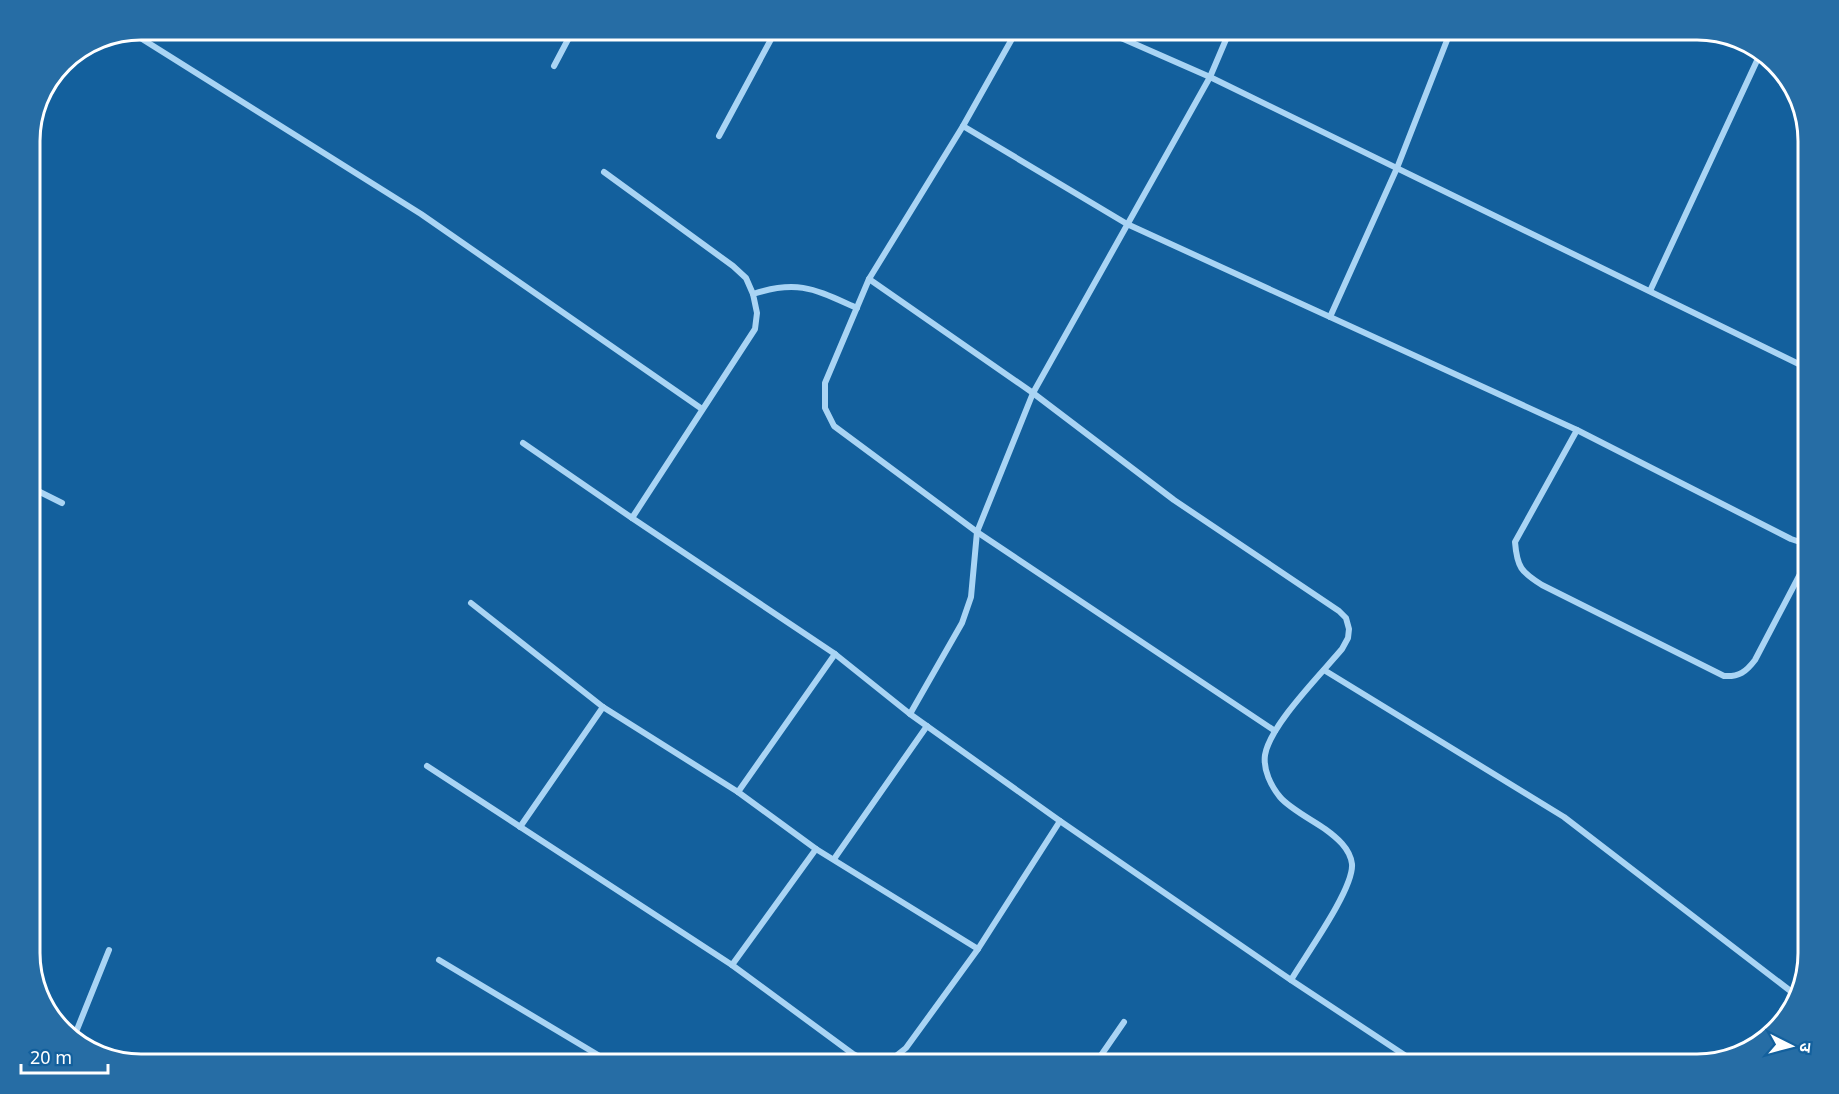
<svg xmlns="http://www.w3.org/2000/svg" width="1839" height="1094" viewBox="0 0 1839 1094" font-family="'Noto Sans','Noto Sans Devanagari',sans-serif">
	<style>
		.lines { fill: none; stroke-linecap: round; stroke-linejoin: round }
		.minor { stroke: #a9d4f4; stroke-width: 6 }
		.rim { fill: none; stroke: #fff; stroke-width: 3 }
	</style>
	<rect width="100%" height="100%" fill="#13609d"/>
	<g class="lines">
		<g class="minor">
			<path d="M1017 30 963 126 869 279 825 383V408L834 426 977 532 1275 731"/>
			<path d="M1103 30 1210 77 1809 369"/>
			<path d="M131 32 421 214 702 409"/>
			<path d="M1750 44 1755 47"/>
			<path d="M554 66 573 30"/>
			<path d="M963 126 1127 224 1577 430 1791 539 1809 545"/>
			<path d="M719 136 776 30"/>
			<path d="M604 172 733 266 746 278 753 294"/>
			<path d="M869 279 1033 393 1174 500 1339 611 1346 618 1349 629 1348 638 1342 649C1321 674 1270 725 1265 755 1263 770 1271 786 1280 797 1289 808 1312 820 1325 829 1336 837 1350 848 1352 864 1354 889 1305 956 1291 980"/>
			<path d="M1650 291 1761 52"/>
			<path d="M1330 317 1397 168 1451 30"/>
			<path d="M1577 430 1515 542C1517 567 1521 572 1542 585L1724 676C1739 677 1746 672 1755 660L1809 557"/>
			<path d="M523 443 632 518 835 654 910 714 1060 821 1291 980 1418 1064"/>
			<path d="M30 487 62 503"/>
			<path d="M632 518 755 329 757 313 753 294C799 279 816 290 857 308"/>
			<path d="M471 603 603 707 738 792 816 849 978 949"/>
			<path d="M1324 670 1564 817 1797 996"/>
			<path d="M910 714 962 623 971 597 977 532 1033 393 1210 77 1230 30"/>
			<path d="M427 766 732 965 853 1054 868 1062 887 1063 906 1048 978 949 1060 821"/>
			<path d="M738 792 835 654"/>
			<path d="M520 827 603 707"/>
			<path d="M834 859 927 726"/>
			<path d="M439 960 613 1064"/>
			<path d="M732 965 816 849"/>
			<path d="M74 1037 109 950"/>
			<path d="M84 1047 87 1049"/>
			<path d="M1095 1064 1124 1022"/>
		</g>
	</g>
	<path d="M0 0H1839V1094H0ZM141 40H1697A101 101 0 0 1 1798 141V953A101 101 0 0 1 1697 1054H141A101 101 0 0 1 40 953V141A101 101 0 0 1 141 40Z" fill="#266da5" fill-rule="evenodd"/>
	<path class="rim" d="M141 40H1697A101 101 0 0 1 1798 141V953A101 101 0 0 1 1697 1054H141A101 101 0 0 1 40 953V141A101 101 0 0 1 141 40Z"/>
	<g transform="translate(1791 1046) rotate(96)" stroke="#13609d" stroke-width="4.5" paint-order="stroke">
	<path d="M0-4.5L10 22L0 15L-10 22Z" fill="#ffffff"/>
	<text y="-9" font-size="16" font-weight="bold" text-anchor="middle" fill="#ffffff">उ</text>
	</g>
	<path d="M21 1064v9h87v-9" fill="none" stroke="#ffffff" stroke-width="3"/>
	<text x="30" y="1064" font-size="18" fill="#ffffff" stroke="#13609d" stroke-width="4.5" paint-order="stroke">20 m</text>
</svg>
